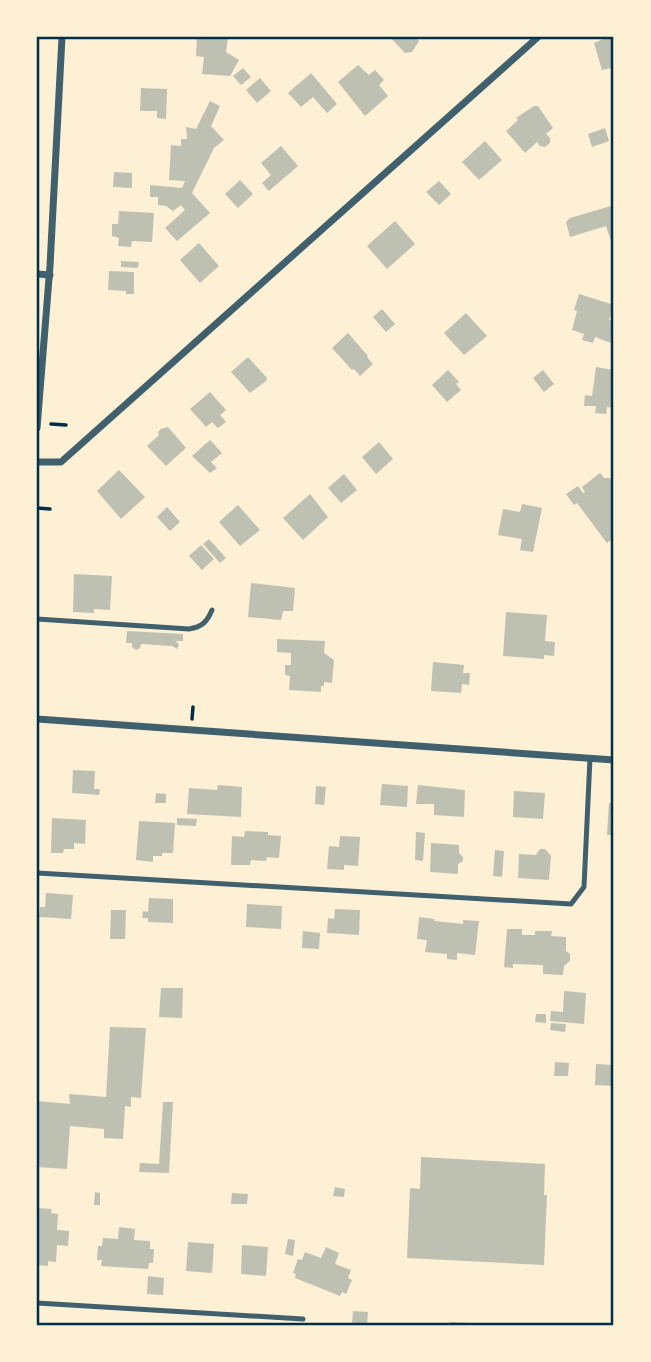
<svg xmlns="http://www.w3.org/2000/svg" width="651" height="1362" viewBox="0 0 651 1362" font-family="'PT Sans',sans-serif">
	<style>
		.building { fill: #bec0b2 }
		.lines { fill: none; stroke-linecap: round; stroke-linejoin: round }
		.path { stroke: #003049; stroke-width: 3.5 }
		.service { stroke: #3f606c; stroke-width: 5 }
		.minor { stroke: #3f606c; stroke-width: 7 }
		.neatline { fill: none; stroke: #003049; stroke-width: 2.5 }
	</style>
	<rect width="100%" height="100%" fill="#fdf0d5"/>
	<g class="building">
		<path d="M197 37H228L226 52 239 60 230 76 202 74 204 57 196 56Z"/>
		<path d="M390 37H415L419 41 412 52 405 53Z"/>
		<path d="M608 37H614V74L612 68 602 70 594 43Z"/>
		<path d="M358 65 369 75 375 70 384 80 379 85 388 96 365 116 338 82Z"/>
		<path d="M243 68 251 77 241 85 233 76Z"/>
		<path d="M311 73 337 104 327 113 313 97 301 107 288 93Z"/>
		<path d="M260 78 271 91 257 103 246 90Z"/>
		<path d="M141 88 167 89 166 119 157 118V111H140Z"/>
		<path d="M210 101 220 106 211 126 224 140 214 148 192 193 210 213 177 241 165 228 185 210 181 205 173 211 166 206 158 205V197H150V185L182 188 185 181 169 180 171 145 181 146V139H187L186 127 196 129Z"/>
		<path d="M534 106H538L553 128 546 134 550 138V143L545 147 540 146 537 142 525 153 506 131 518 120 516 118Z"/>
		<path d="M605 128 609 141 592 147 588 134Z"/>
		<path d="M485 141 502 160 479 180 462 162Z"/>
		<path d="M281 146 298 166 269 191 262 183 271 175 261 163Z"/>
		<path d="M114 172 132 173V188L113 187Z"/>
		<path d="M240 180 253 194 238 208 225 194Z"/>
		<path d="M439 181 451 194 439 205 426 192Z"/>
		<path d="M611 206 614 215V250L606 226 570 237 566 222 570 218Z"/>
		<path d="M119 211 154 213 152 242 132 241 131 247 118 246 119 238 112 236V224H118Z"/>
		<path d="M395 221 415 244 387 269 367 246Z"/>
		<path d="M199 243 219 266 200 283 180 260Z"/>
		<path d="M121 261 139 262 138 268 121 267Z"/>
		<path d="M109 271 134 272V294H126V291L108 290Z"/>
		<path d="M579 294 614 305 609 320 614 321 611 343 595 337 593 343 582 340 584 334 572 330 577 311 574 310Z"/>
		<path d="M382 309 395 324 386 332 373 317Z"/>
		<path d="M466 313 487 336 464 355 444 333Z"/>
		<path d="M348 333 368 356 367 357 373 364 360 376 354 369 352 370 332 348Z"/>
		<path d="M248 357 267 378 266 381 250 393 231 372Z"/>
		<path d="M596 367 614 370V408L607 407 606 414 595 413 596 406H584L585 395 592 396Z"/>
		<path d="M448 370 459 382 456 384 461 390 447 402 432 385Z"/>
		<path d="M543 370 554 384 544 392 533 378Z"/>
		<path d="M210 392 226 410 220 415 226 422 218 428 212 422 206 427 190 409Z"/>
		<path d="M168 427 186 448 166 466 147 446 159 435 158 432 161 429Z"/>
		<path d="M210 440 222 453 211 462 217 468 210 473 192 456Z"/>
		<path d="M379 442 393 459 376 474 362 457Z"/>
		<path d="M119 470 145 497 121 519 97 491Z"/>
		<path d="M600 473 604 478H610L614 484V538L607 543 577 503 574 505 566 494 578 486 583 493 585 492 582 487Z"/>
		<path d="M344 474 357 490 341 503 328 488Z"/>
		<path d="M310 494 328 517 303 540 283 518Z"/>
		<path d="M522 504 542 508 533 552 520 550 522 539 498 535 503 509 520 512Z"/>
		<path d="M238 505 260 530 240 546 219 522Z"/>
		<path d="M167 507 180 522 170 531 157 517Z"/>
		<path d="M209 539 226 558 220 563 203 544Z"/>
		<path d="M201 545 214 559 202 570 189 556Z"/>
		<path d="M74 574 112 576 110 610 94 609V613L73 612Z"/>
		<path d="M251 583 295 588 293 611H283L281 620 248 617Z"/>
		<path d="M506 612 547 615 545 641 555 642 554 656 544 655V659L503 656Z"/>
		<path d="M127 631 183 634V641H176L179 645 177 649 172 646 141 644 140 648 136 650 132 647V643H126Z"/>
		<path d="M277 639 325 641 324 653 334 660 332 683 324 682V686H321V692L289 690 290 676 285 675V665H291V653L277 652Z"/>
		<path d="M433 662 464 665 463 673H470L469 685 462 684 461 693 431 691Z"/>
		<path d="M73 770 95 771 94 789H100L99 795 72 793Z"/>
		<path d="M382 784 408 786 407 807 380 805Z"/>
		<path d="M218 785 242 787 241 817 187 814 189 788 217 790Z"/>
		<path d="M418 785 465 790 464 817 434 815V804H416Z"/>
		<path d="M316 786 326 787 324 805 315 804Z"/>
		<path d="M514 791 545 793 543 819 513 817Z"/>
		<path d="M156 793 166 794V803H155Z"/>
		<path d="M609 803H614V835H607Z"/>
		<path d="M52 818 86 820 85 844 74 843V849H64L63 853H51Z"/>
		<path d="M177 818 197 819 196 826 177 825Z"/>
		<path d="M139 821 175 823 173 853H162V856H153V862L136 860Z"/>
		<path d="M245 831 268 832V835L281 836 279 858 267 857 266 861 251 860 250 865H231L232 836 244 837Z"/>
		<path d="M416 832 425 833 423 861 415 860Z"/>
		<path d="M340 836 360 837 358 866 344 865V870L327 869 329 846 339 847Z"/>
		<path d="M431 843 459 845V853L463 857V861L458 864V874L430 872Z"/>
		<path d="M540 849H545L551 856 549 880 518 878 519 854 536 855Z"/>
		<path d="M495 850 504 851 502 877 493 876Z"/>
		<path d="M46 893 73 895 71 919 39 917 40 907H45Z"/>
		<path d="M149 898 173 899V923L148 922V918H142L143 911 148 912Z"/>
		<path d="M247 904 282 906 281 929 246 927Z"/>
		<path d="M335 909 360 910 359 935 327 933 328 918 334 919Z"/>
		<path d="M111 910H126L125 939H110Z"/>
		<path d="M419 917 434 919V921L463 924V920L479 921 475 955 457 953V960L447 959V954L425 952 427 940 417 939Z"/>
		<path d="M507 929H522V935H535V931H552L551 936 566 937V951L570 954V961L564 966 563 975 543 974V965L513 964V968L504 967Z"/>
		<path d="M303 931 320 933 319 949 302 948Z"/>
		<path d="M161 988H183L182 1018 159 1017Z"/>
		<path d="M564 991 586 993 584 1024 550 1021 551 1011 563 1012Z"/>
		<path d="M536 1014H546V1023L535 1022Z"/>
		<path d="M551 1023 566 1024 565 1032 550 1030Z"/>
		<path d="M110 1027 146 1028 141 1098 131 1097V1107L125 1106 123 1139 104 1138V1129L70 1126 67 1169 37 1167V1101L70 1104 69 1094 106 1097Z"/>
		<path d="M555 1062 569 1063 568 1076H554Z"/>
		<path d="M596 1064 614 1065V1086L595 1085Z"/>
		<path d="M163 1102H173L169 1173 139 1172 140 1163 159 1164Z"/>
		<path d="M421 1157 545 1164 544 1195H547L544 1265 407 1258 410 1188 420 1189Z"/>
		<path d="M335 1187 345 1189 344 1197 333 1196Z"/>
		<path d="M95 1192 100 1193V1205H94Z"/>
		<path d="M232 1193 248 1194 247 1204H231Z"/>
		<path d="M38 1208 52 1209 51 1213 58 1214 57 1230 69 1231 68 1246 57 1245 56 1262 48 1261V1266L37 1265Z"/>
		<path d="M119 1227 135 1229 134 1240 150 1241V1249H154L153 1263H149L148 1269 101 1266 102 1260H97L98 1246H102L103 1238 118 1239Z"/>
		<path d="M288 1239 295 1240 293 1256 285 1254Z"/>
		<path d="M188 1242 214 1244 212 1273 186 1271Z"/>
		<path d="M242 1245 268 1247 266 1276 241 1274Z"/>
		<path d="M326 1247 339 1253 335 1264 351 1270 348 1278 352 1280 346 1294 342 1292 340 1296 295 1278 296 1274 293 1273 298 1259 302 1260 305 1252 321 1258Z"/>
		<path d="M148 1276 164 1278 163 1295 147 1294Z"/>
		<path d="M353 1311 368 1312 367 1325H352Z"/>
		<path d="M450 1322 472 1323 471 1325H450Z"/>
	</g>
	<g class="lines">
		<g class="path">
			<path d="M51 424 66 425"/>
			<path d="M37 508 50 509"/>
			<path d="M192 719 193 707"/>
		</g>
		<g class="service">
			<path d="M37 619 189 629C202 627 207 622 212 610"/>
			<path d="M37 873 571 904 584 887 590 758"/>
			<path d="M37 1303 303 1319"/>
		</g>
		<g class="minor">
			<path d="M37 274 50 275"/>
			<path d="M37 428 50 266 62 37"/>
			<path d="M37 462H61L538 37"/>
			<path d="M37 719 614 760"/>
		</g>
	</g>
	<rect width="651" height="1362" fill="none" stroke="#fdf0d5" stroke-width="77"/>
	<rect x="38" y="38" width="574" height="1286" class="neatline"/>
</svg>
